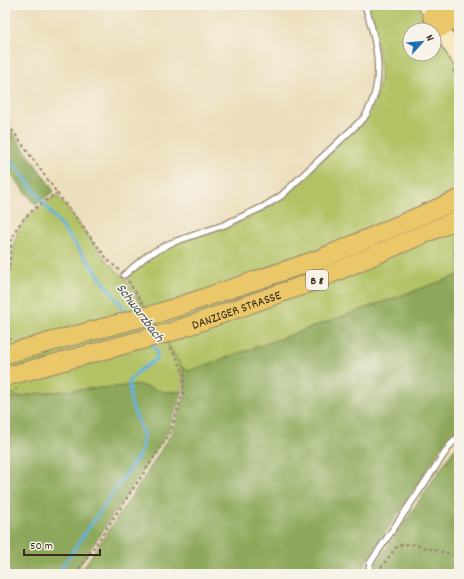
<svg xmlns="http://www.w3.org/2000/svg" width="464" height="579" viewBox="0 0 464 579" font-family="Dekko,sans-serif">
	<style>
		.green { fill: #b2c265; stroke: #767642; fill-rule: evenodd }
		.forest { fill: #8da85a; stroke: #64693c }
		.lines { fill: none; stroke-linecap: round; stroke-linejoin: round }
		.stream { stroke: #62b2dc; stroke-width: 3 }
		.service-casing { stroke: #94846e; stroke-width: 8 }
		.secondary-casing { stroke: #94846e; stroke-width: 17 }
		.trunk-casing { stroke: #94846e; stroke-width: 20 }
		.path { stroke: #94846e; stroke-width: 2; stroke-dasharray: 3 3; stroke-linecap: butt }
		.service { stroke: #fff; stroke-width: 5.5 }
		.secondary { stroke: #f7e9c3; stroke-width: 15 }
		.trunk { stroke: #eac769; stroke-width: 18 }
		.trunk-bridge-casing { stroke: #94846e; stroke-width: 20; stroke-linecap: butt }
		.trunk-bridge { stroke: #eac769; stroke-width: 18 }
		.labels { text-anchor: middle; stroke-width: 3; stroke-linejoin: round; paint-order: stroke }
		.shield { fill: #f7f3e8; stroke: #73665b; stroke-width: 1 }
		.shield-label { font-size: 12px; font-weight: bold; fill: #3b2a1e }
		.street-label { font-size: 13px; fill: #3b2a1e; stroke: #f7f3e8 }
		.water-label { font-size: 14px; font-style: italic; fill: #475357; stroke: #f7f3e8 }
	</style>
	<rect width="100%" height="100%" fill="#f7f3e8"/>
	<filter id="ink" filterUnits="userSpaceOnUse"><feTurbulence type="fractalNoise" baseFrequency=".025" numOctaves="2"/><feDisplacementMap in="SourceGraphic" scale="8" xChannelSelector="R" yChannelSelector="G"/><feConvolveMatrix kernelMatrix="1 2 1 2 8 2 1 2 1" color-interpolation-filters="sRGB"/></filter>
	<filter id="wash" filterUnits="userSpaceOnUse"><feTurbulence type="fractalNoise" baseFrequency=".012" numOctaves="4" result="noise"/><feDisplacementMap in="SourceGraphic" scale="16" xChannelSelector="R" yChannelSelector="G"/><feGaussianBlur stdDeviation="0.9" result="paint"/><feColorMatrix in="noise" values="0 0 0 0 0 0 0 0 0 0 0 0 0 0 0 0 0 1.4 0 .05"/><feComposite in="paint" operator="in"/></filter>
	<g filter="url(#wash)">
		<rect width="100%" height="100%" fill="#eddfbd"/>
		<g class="green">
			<path d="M368 5H457L459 9V275L189 371 182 367 126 276C140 264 154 252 171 244 182 239 195 236 207 233 233 224 260 214 282 198L365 120C391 83 378 45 368 5ZM410 30H434V54H410Z"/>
			<path d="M57 195 107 261 123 276 143 306 180 365 183 391 164 392 139 385 39 393 5 399V282C15 267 11 256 15 240 20 219 41 206 57 195Z"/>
		</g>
		<g class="forest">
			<path d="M5 122 54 191 36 205 5 167Z"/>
			<path d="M459 275V430L447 439 366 562 362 574H79L145 476 170 435 186 394 182 367 189 371Z"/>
			<path d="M139 385 164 392H183L167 434 74 574H5V399L39 393Z"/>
			<path d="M459 444V574H373L376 564 454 449Z"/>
		</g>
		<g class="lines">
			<g class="stream">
				<path d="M5 152 128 314"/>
				<path d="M57 574 141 452 144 437 131 403 129 381 140 370 157 359V351L151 344"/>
			</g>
		</g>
	</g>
	<g filter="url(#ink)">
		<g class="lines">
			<g class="service-casing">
				<g id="service">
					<path d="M124 275 148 255 171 243 224 225 263 207 281 196 364 118C387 83 377 42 365 5"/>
					<path d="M368 574 370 563 451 444 459 437"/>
				</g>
			</g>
			<g class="secondary-casing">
				<path id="secondary" d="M426 5 459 59"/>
			</g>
			<g class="trunk-casing">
				<g id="trunk">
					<path d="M432 16 449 5"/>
					<path d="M440 28 459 16"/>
					<path d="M159 313 322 258 459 199"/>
					<path id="s1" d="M171 332 312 282 459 219"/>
				</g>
			</g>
			<g class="path">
				<path d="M453 70 459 80"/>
				<path d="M5 120 57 193 108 260 119 270"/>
				<path d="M5 277C12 266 9 253 12 240 17 219 40 204 57 193"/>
				<path d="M128 281 143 304"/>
				<path d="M5 321 10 339"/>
				<path d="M5 396 17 389"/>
				<path d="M76 574 169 435 183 393 184 375 178 360 170 347"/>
				<path d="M380 574 382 566 398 545 411 544 459 556"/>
			</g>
			<use href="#service" class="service"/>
			<use href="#secondary" class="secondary"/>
			<use href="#trunk" class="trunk"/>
			<g class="trunk-bridge-casing">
				<g id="trunk-bridge">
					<path d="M5 354 159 313"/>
					<path d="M8 376 171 332"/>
				</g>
			</g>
			<use href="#trunk-bridge" class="trunk-bridge"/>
		</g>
	</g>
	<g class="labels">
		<rect class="shield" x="306" y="270" width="22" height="20" rx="3"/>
		<g class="shield-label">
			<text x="317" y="284">B 8</text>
		</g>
		<g class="street-label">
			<text dy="5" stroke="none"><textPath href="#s1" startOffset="69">DANZIGER STRASSE</textPath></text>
		</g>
		<g class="water-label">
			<text transform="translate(141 312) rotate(53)" y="5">Schwarzbach</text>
		</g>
	</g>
	<rect width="464" height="579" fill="none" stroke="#f7f3e8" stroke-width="20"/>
	<g transform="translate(422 42) rotate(63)"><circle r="19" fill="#f7f3e8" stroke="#aca397"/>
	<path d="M0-3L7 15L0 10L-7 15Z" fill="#1f6fb2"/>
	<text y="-6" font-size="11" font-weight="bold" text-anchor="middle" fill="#3b2a1e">N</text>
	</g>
	<path d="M24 549v6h76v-6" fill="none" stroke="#3b2a1e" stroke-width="2"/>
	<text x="30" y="549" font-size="12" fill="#3b2a1e" stroke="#f7f3e8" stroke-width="3" paint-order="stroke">50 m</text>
</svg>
